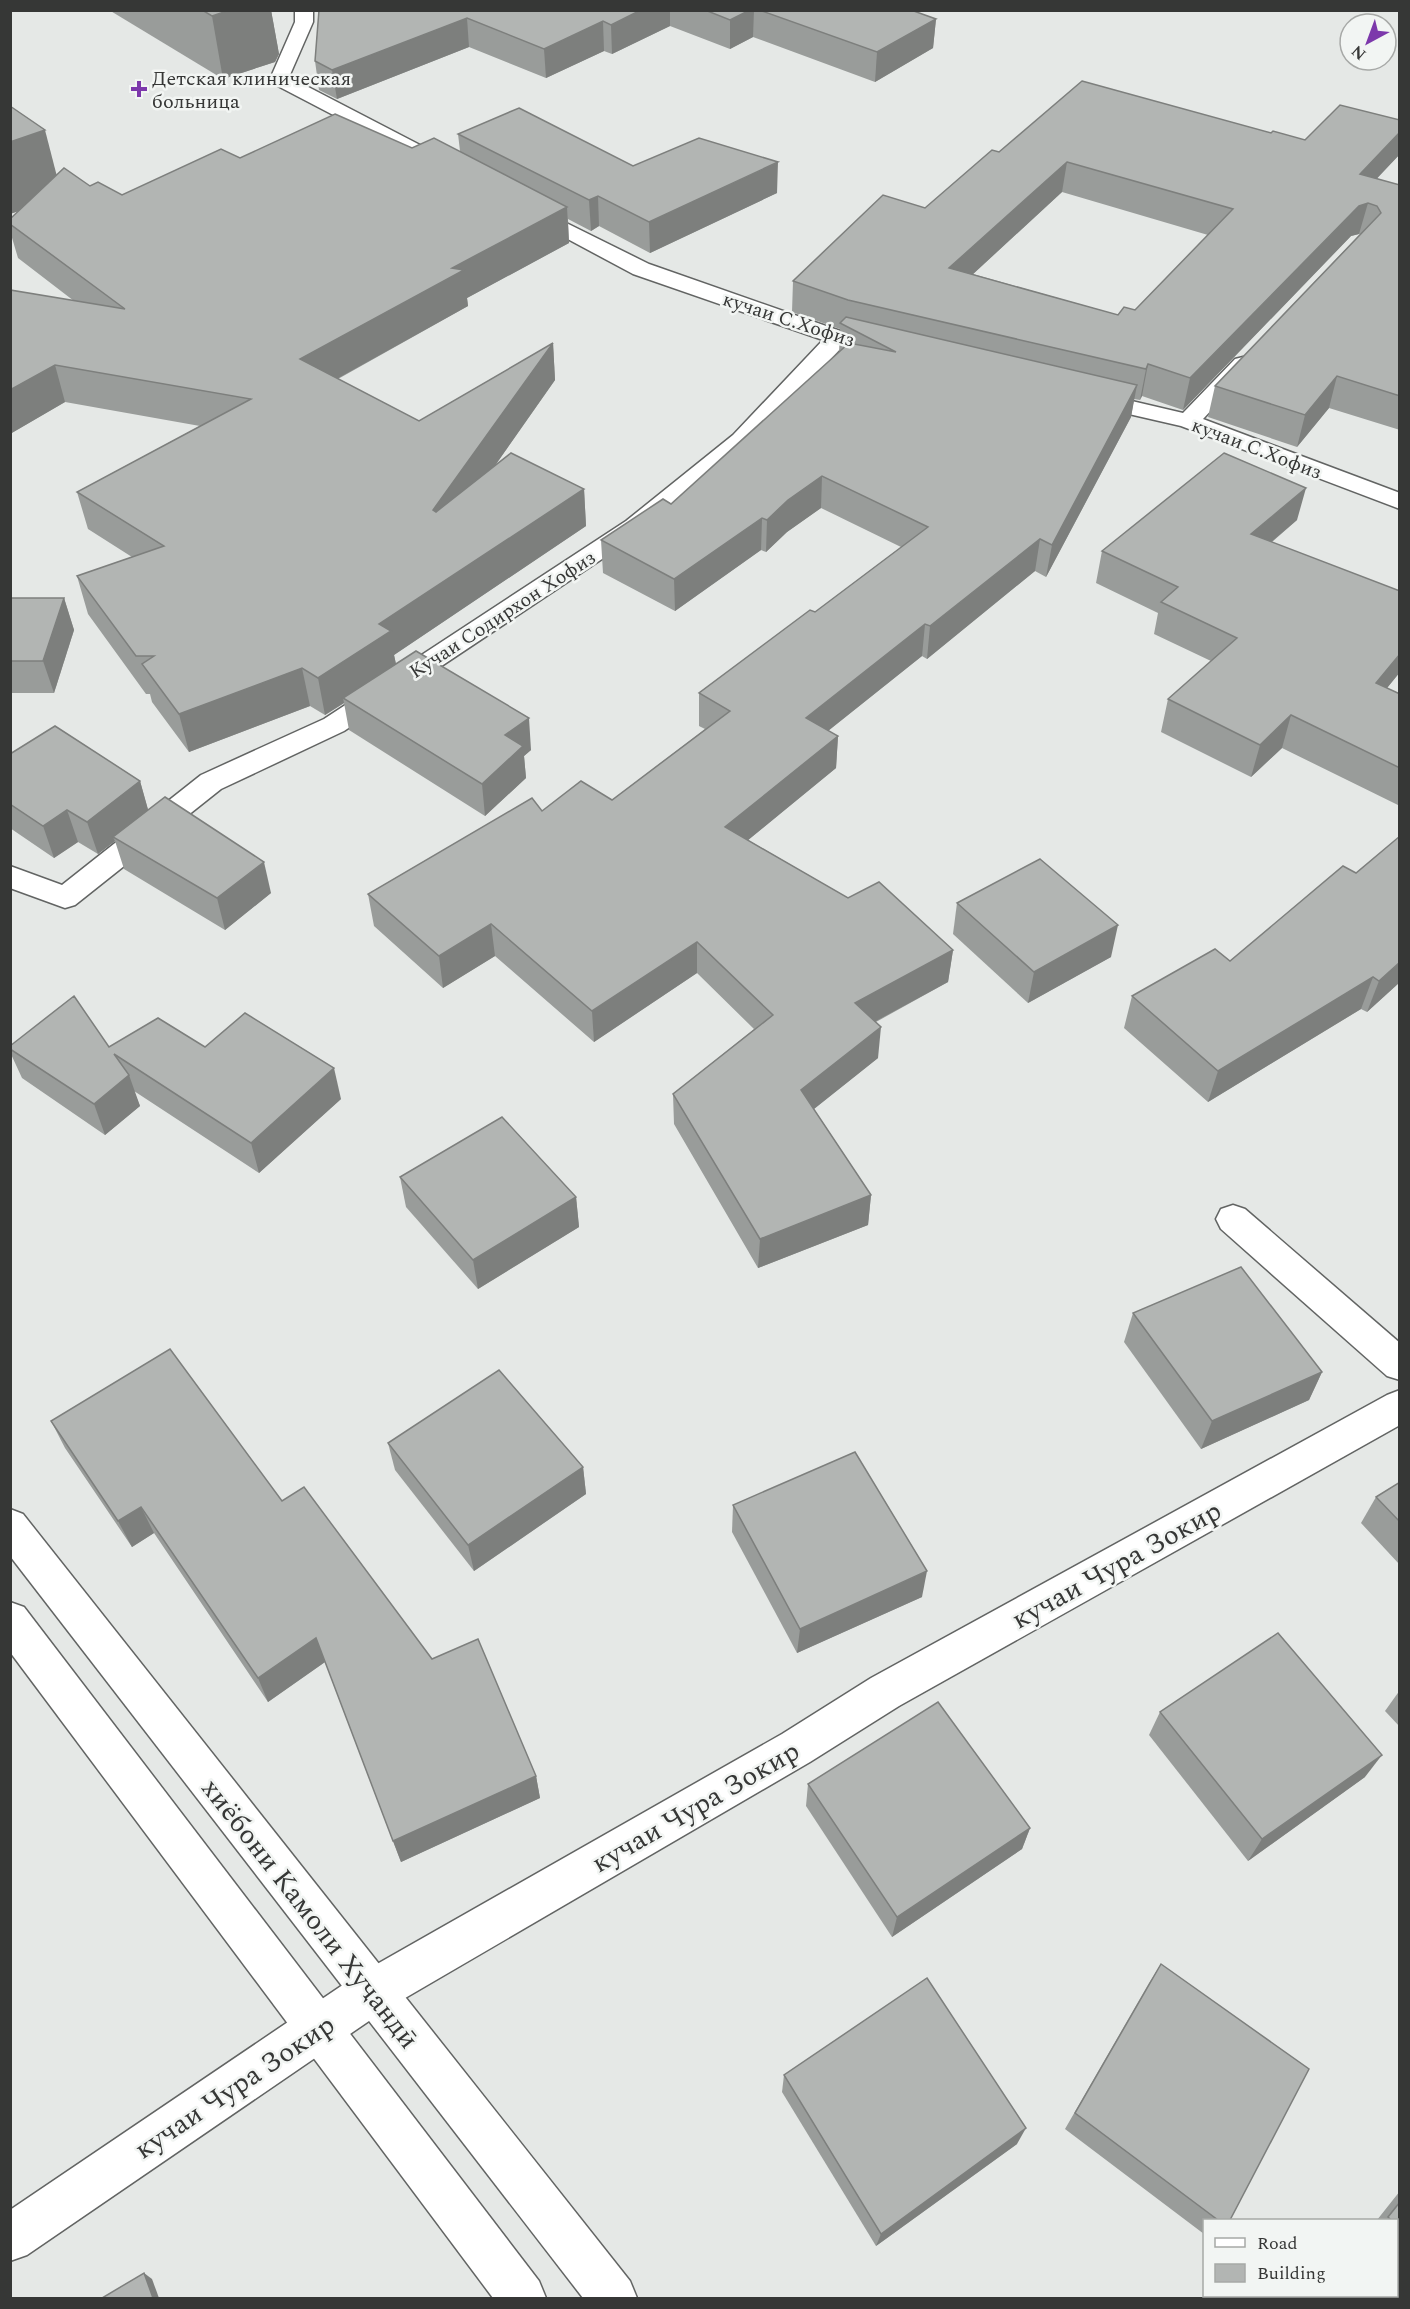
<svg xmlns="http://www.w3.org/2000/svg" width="1410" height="2309" viewBox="0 0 1410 2309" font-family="Spectral,serif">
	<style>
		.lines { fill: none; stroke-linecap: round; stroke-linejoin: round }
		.street-casing { stroke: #626463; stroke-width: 3 }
		.primary-casing { stroke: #626463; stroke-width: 3 }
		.street { fill: #fff; fill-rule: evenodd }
		.primary { fill: #fff; fill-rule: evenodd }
		.wall { fill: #999c9a; fill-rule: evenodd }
		.shaded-wall { fill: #7d7f7d }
		.building { fill: #b2b5b3; stroke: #7d7f7d; stroke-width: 1.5; fill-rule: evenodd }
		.poi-dot { fill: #7c38ab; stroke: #f2f5f3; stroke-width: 2 }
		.labels { text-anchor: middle; stroke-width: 5; stroke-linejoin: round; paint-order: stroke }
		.far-poi-label { font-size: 20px; fill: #363736; stroke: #f2f5f3; text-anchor: start }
		.far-street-label { font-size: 20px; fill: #363736; stroke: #f2f5f3 }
		.near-street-label { font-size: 28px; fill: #363736; stroke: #f2f5f3 }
	</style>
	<rect width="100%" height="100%" fill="#e5e8e6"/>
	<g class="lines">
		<g class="street-casing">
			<g id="street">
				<path d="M295 10H313V22L289 77 445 158 448 162 445 166H431L272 83 270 79 295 22Z"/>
				<path d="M528 204 649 264 846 333 892 345 895 350 892 355 884 357 843 346 749 445 644 531 344 731 221 789 75 905 65 908 10 888V866L62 885 201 775 324 719 626 521 733 435 823 340 633 274 521 214 518 210 521 206Z"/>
				<path d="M1243 357 1251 359 1254 364 1203 419 1400 493V509L1181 426 1081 403 1077 398 1081 393 1089 391 1183 413 1235 359Z"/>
				<path d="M1233 1205 1245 1209 1400 1343V1380L1387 1376 1221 1229 1216 1219 1221 1209Z"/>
				<path d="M1400 1390V1425L899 1706 810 1762 388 2008 27 2255 10 2261V2210L356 1976 782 1734 871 1678 1387 1395Z"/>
			</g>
		</g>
		<g class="primary-casing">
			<g id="primary">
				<path d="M10 1509 23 1514 630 2281 637 2298H583L10 1556Z"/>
				<path d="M10 1602 24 1607 539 2281 546 2298H493L10 1652Z"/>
			</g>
		</g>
		<use href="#street" class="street"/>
		<use href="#primary" class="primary"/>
	</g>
	<g class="wall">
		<path d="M109 10H271L279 54 275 62 223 79Z"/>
		<path d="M319 10H911L936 19 933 48 875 82 753 37 730 49 670 26 612 54 604 51 546 78 469 47 337 99 319 90 315 61Z"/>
		<path d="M10 106 57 175 90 186 122 195 240 158 412 148 460 151 458 134 777 193 650 253 599 226 591 231 568 219 569 243 467 298 468 306 338 379 419 421 553 343 555 380 496 464 584 489 586 526 394 655 396 664 531 750 524 756 526 778 485 816 349 730 344 703 325 715 310 706 189 752 152 702 150 694H146L88 614 77 576 132 557 88 529 77 492 200 426 65 402 10 434V290L74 301 18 258 10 231V219L19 211 10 214Z"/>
		<path d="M1400 120V154L1376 179 1400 185V430L1329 408 1297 447 1208 417 1215 386 1360 234H1359L1351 236 1183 410 1142 396 1140 400 1134 399 1131 417 1046 577 1035 571 927 659 922 656 828 731 838 736 836 768 748 840 848 898 953 950 948 982 876 1022 878 1058 814 1109 871 1195 868 1225 758 1268 674 1124 673 1094 754 1029 697 973 594 1042 495 956 443 988 374 926 368 894 542 811 612 800 705 729 699 726V693L815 612 901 547 821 508 787 532 766 552 761 550 675 611 603 573 601 540 671 504 839 353 840 329 792 312 793 281 925 208 999 152 1271 133 1305 140ZM1062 192 1208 235 1135 310 1118 315 973 274Z"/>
		<path d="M1297 520 1272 542 1400 672 1387 688 1400 694V806L1282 748 1251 777 1161 732 1168 699 1211 661 1154 634 1158 613 1096 583 1102 551Z"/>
		<path d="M10 598H64L74 630 54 693H10Z"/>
		<path d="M10 754 140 781 148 810 271 893 225 930 124 869 115 841 98 854 78 842 54 858 10 828Z"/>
		<path d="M1356 873 1400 982 1367 1012 1361 1009 1208 1102 1124 1028 1132 996 1230 961Z"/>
		<path d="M957 903 1111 957 1028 1003 953 934Z"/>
		<path d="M10 1046 205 1047 341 1099 259 1173 134 1091 140 1106 105 1135 22 1078 10 1052Z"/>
		<path d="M400 1177 576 1197 579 1227 478 1289 406 1207Z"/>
		<path d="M1133 1313 1322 1372 1309 1400 1201 1449 1124 1342Z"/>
		<path d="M51 1421 282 1501 432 1659 536 1776 540 1798 401 1862 325 1662 268 1702 154 1533 132 1547 65 1448Z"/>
		<path d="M388 1443 583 1467 586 1494 474 1571 395 1470Z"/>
		<path d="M1400 1482V1565L1361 1523 1376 1497Z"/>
		<path d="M733 1505 922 1597 797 1653 732 1532Z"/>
		<path d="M1400 1690V1727L1385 1711Z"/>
		<path d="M1160 1712 1365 1777 1248 1861 1149 1735Z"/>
		<path d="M808 1784 1030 1828 1022 1849 892 1937 806 1806Z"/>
		<path d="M1161 1964 1230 2220H1204V2234L1065 2129 1149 1983Z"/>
		<path d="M784 2075 1017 2144 876 2246 782 2092Z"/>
		<path d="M1400 2191V2261L1396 2258V2220H1377Z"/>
	</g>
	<g class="shaded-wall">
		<path d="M230 10H271L279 54 275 62 223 79 212 16Z"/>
		<path d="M641 10H670V26L612 54 611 25Z"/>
		<path d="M750 10H754L753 37 730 49V20Z"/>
		<path d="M467 18 469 47 337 99 332 70Z"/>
		<path d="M936 19 933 48 875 82 877 52Z"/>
		<path d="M603 21 604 51 546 78 544 49Z"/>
		<path d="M45 130 62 196 10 214V142Z"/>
		<path d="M1400 132V154L1352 205 1360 174Z"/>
		<path d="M778 162 777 193 650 253 649 222Z"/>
		<path d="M1067 162 1062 192 946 299 949 268Z"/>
		<path d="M598 196 599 226 591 231 589 200Z"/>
		<path d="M1368 203 1359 234 1351 236 1183 410 1190 378 1359 206Z"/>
		<path d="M567 207 569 243 467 298 468 306 306 396 300 359 452 268Z"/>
		<path d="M553 343 555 380 438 547 433 510Z"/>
		<path d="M1148 364 1142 396 1140 400 1146 369Z"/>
		<path d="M55 365 65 402 10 434V390Z"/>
		<path d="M1337 376 1329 408 1297 447 1305 415Z"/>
		<path d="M1137 385 1131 417 1046 577 1052 545Z"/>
		<path d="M822 476 821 508 787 532 766 552 767 520 788 500Z"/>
		<path d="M1306 488 1297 520 1243 566 1251 534Z"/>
		<path d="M584 489 586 526 394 655 397 669 343 698 344 703 325 715 318 678 379 624Z"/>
		<path d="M762 518 761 550 675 611 674 579Z"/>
		<path d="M1040 539 1035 571 927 659 930 626Z"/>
		<path d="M64 598 74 630 54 693 43 661Z"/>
		<path d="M925 624 922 656 804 750 806 718Z"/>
		<path d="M1400 654V672L1365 715 1376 683Z"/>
		<path d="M302 668 310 706 189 752 179 714Z"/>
		<path d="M1291 715 1282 748 1251 777 1260 745Z"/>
		<path d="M529 718 531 750 524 756 526 778 485 816 482 784 505 735Z"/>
		<path d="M838 736 836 768 725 859V827Z"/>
		<path d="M140 781 149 813 113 837 115 841 98 854 87 822Z"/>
		<path d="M67 810 78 842 54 858 43 826Z"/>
		<path d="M264 862 271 893 225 930 217 898Z"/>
		<path d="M491 924 495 956 443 988 439 956Z"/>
		<path d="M1118 925 1111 957 1028 1003 1034 972Z"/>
		<path d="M697 942V973L594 1042 592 1011Z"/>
		<path d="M953 950 948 982 852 1034 855 1003Z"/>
		<path d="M1400 962V982L1367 1012 1379 981Z"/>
		<path d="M1373 977 1361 1009 1208 1102 1218 1071Z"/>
		<path d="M881 1027 878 1058 800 1120 801 1090Z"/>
		<path d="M334 1068 341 1099 259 1173 251 1143Z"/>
		<path d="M129 1075 140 1106 105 1135 94 1104Z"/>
		<path d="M871 1195 868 1225 758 1268 760 1239Z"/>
		<path d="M576 1197 579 1227 478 1289 473 1260Z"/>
		<path d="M1322 1372 1309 1400 1201 1449 1212 1421Z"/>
		<path d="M583 1467 586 1494 474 1571 468 1545Z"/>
		<path d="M141 1507 154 1533 132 1547 118 1521Z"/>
		<path d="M927 1571 922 1597 797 1653 800 1629Z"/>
		<path d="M316 1638 325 1662 268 1702 258 1678Z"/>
		<path d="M1382 1755 1365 1777 1248 1861 1262 1839Z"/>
		<path d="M536 1776 540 1798 401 1862 393 1841Z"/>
		<path d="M1030 1828 1022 1849 892 1937 897 1917Z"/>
		<path d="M1026 2128 1017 2144 876 2246 881 2234Z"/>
		<path d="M144 2273 152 2279 159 2298H153Z"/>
	</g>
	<g class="building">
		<path d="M202 10H230L212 16Z"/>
		<path d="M319 10H641L611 25 603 21 544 49 467 18 332 70 315 61Z"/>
		<path d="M705 10H750L730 20Z"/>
		<path d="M759 10H911L936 19 877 52Z"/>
		<path d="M1082 81 1271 133 1273 131 1305 140 1340 105 1400 120V132L1360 174 1400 185V396L1337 376 1305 415 1215 386 1381 213 1377 206 1368 203 1359 206 1190 378 1148 364 1146 369 848 300 793 281 883 195 925 208 992 150 999 152ZM1067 162 1233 209 1135 310 1124 307 1118 315 949 268Z"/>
		<path d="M10 106 45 130 10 142Z"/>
		<path d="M519 108 633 166 699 138 778 162 649 222 598 196 589 200 458 134Z"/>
		<path d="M335 114 412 148 434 138 567 207 452 268 464 270 300 359 419 421 553 343 433 510 436 512 511 453 584 489 379 624 391 631 318 678 302 668 179 714 142 664 154 656H136L77 576 164 546 77 492 251 399 55 365 10 390V290L125 309 10 224V219L64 168 90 186 98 182 122 195 221 149 240 158Z"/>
		<path d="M846 317 1137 385 1052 545 1040 539 930 626 925 624 806 718 838 736 725 827 848 898 879 882 953 950 855 1003 881 1027 801 1090 871 1195 760 1239 673 1094 773 1015 697 942 592 1011 491 924 439 956 368 894 532 798 542 811 581 781 612 800 730 711 699 693 810 610 815 612 928 527 822 476 788 500 767 520 762 518 674 579 601 540 663 499 671 504 849 343 896 352 840 323Z"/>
		<path d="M1224 453 1306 488 1251 534 1400 591V654L1376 683 1400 694V768L1291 715 1260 745 1168 699 1237 638 1161 602 1178 587 1102 551Z"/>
		<path d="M10 598H64L43 661H10Z"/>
		<path d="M416 651 529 718 505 735 523 746 482 784 343 698Z"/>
		<path d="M55 726 140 781 87 822 67 810 43 826 10 804V754Z"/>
		<path d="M165 797 264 862 217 898 113 837Z"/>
		<path d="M1400 836V962L1379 981 1373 977 1218 1071 1132 996 1215 949 1230 961 1343 866 1356 873Z"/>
		<path d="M1040 859 1118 925 1034 972 957 903Z"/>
		<path d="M74 996 109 1047 158 1018 205 1047 245 1013 334 1068 251 1143 114 1054 129 1075 94 1104 10 1049V1046Z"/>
		<path d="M502 1117 576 1197 473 1260 400 1177Z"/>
		<path d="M1241 1267 1322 1372 1212 1421 1133 1313Z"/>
		<path d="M170 1349 282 1501 304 1487 432 1659 478 1639 536 1776 393 1841 316 1638 258 1678 141 1507 118 1521 51 1421Z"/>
		<path d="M499 1370 583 1467 468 1545 388 1443Z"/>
		<path d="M855 1452 927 1571 800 1629 733 1505Z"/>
		<path d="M1400 1482V1522L1376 1497Z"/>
		<path d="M1278 1633 1382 1755 1262 1839 1160 1712Z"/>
		<path d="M938 1702 1030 1828 897 1917 808 1784Z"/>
		<path d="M1161 1964 1309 2069 1230 2220H1218L1075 2113Z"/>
		<path d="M927 1978 1026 2128 881 2234 784 2075Z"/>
		<path d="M1400 2202V2229L1396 2226V2220H1391L1388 2217Z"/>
		<path d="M144 2273 153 2298H102Z"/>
	</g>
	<path class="poi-dot" d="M136 80h6v6h6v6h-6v6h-6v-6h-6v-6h6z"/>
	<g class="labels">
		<g class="far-poi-label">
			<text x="152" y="85">Детская клиническая<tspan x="152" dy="23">больница</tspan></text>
		</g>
		<g class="far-street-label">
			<text transform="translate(789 319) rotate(18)" y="7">кучаи С.Хофиз</text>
			<text transform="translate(1257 448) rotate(21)" y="7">кучаи С.Хофиз</text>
			<text transform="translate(502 614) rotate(-33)" y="7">Кучаи Содирхон Хофиз</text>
		</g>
		<g class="near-street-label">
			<text transform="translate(1116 1564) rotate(-29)" y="10">кучаи Чура Зокир</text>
			<text transform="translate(695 1806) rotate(-30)" y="10">кучаи Чура Зокир</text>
			<text transform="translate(311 1913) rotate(52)" y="10">хиёбони Камоли Хуҷандӣ</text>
			<text transform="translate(234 2086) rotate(-34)" y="10">кучаи Чура Зокир</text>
		</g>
	</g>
	<rect width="1410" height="2309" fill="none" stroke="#363736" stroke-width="24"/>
	<rect x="1203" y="2219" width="195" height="78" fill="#f2f5f3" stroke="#a7a9a7" stroke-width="1.5"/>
	<rect x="1215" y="2238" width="30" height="9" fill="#ffffff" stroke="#a7a9a7" stroke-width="1.5"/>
	<text x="1257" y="2249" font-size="18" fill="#363736">Road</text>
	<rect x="1215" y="2264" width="30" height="18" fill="#b2b5b3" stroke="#a7a9a7" stroke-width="1.5"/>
	<text x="1257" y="2279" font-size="18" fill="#363736">Building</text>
	<g transform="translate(1368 42) rotate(221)"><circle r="28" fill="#f2f5f3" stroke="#a7a9a7" stroke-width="1.5"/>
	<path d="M0-4.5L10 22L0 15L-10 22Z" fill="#7c38ab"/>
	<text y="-9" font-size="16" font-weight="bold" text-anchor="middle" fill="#363736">N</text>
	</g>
</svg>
